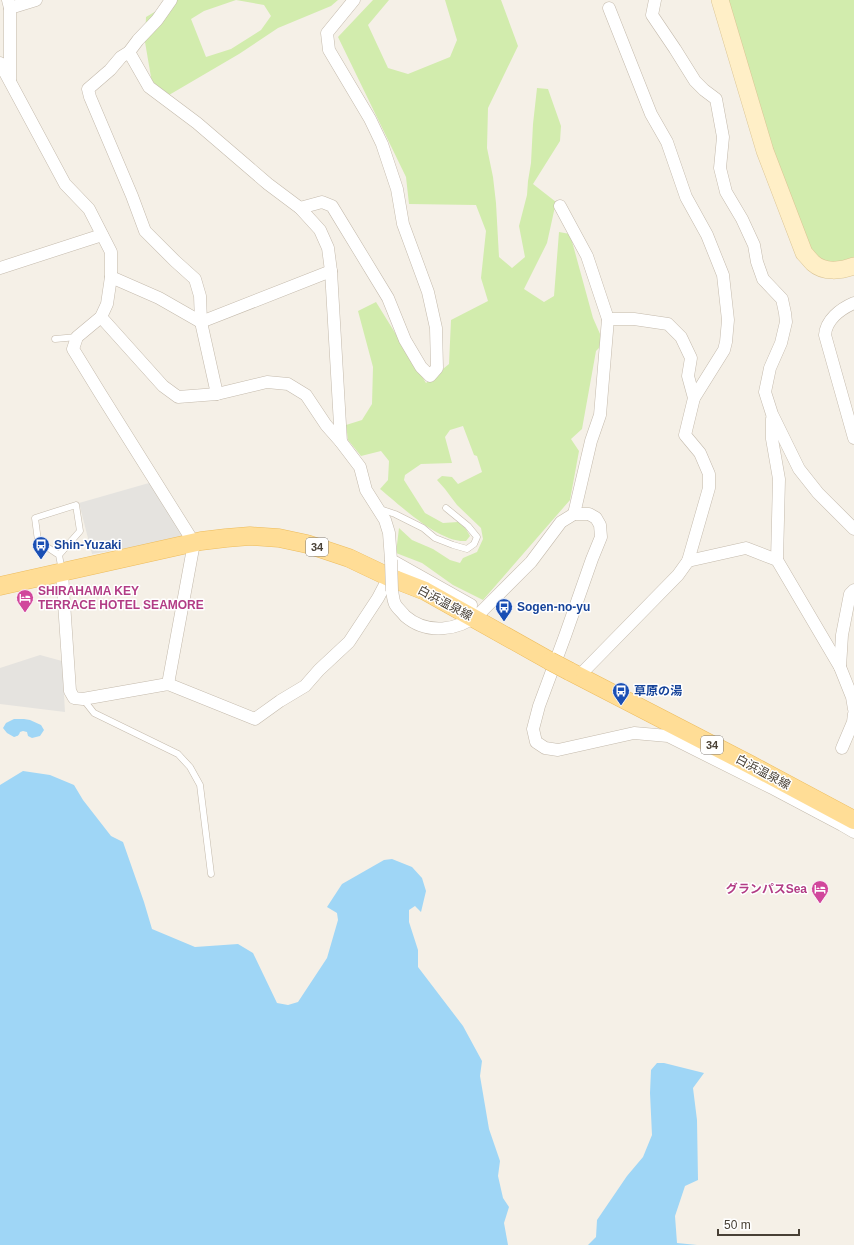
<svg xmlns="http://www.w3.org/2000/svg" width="854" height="1245" viewBox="0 0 854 1245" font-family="Arial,'Noto Sans JP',sans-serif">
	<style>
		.green { fill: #d2ecad; fill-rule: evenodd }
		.parking { fill: #e5e3df }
		.water { fill: #9fd6f6 }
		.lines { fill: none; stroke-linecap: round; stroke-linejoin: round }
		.lane-casing { stroke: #c4baac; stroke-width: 7 }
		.street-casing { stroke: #c4baac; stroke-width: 13 }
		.secondary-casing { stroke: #dbc595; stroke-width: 18 }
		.primary-casing { stroke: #edbc5d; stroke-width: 19 }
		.lane { stroke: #fff; stroke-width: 6 }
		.street { stroke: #fff; stroke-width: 12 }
		.secondary { stroke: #ffefc7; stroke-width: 17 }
		.primary { stroke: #ffdd96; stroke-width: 18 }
		.street-bridge-casing { stroke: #c4baac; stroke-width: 13; stroke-linecap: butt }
		.primary-bridge-casing { stroke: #edbc5d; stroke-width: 19; stroke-linecap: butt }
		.street-bridge { stroke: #fff; stroke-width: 12 }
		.primary-bridge { stroke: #ffdd96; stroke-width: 18 }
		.labels { text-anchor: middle; stroke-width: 3; stroke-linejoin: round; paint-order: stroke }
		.shield { fill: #fff; stroke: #7f7972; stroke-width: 1 }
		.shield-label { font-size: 11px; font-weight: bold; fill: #484035 }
		.transit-label { font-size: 12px; font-weight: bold; fill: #164399; stroke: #fff; text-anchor: start }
		.hotel-label { font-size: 12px; font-weight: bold; fill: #b23c85; stroke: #fff; text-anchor: start }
		.street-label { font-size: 12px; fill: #484035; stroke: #fff }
	</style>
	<rect width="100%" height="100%" fill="#f5f0e7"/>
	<g class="green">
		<path d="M175 0H338L331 6 278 28 239 54 169 95 152 83 145 42 146 17ZM236 0 264 5 271 16 261 30 231 49 206 57 191 19 204 11Z"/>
		<path d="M373 0H389L368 25 388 68 408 74 450 57 457 40 445 0H501L518 46 488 108 487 148 493 177 496 203 499 257 512 268 525 257 519 226 527 195 528 181 531 163 533 124 537 88 548 89 561 126 560 141 533 184 556 202 547 243 524 289 544 302 554 296 559 232 570 234 593 318 604 343 596 351 582 429 571 439 579 451 570 500 483 600 453 585 422 563 396 553 399 528 412 540 433 549 450 560 460 563 463 558 477 552 483 539 481 528 457 505 445 489 437 480 442 476 452 477 458 484 482 472 477 456 474 455 463 426 450 430 445 437 452 463 421 464 405 475 404 480 425 513 443 523 458 522 466 529 470 536 466 541C439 543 400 505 380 489L388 480 389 461 381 451 361 456 348 440 346 425 362 420 372 404 373 367 358 311 376 302 426 383 449 364 451 320 488 301 481 278 486 231 476 205 409 204 406 177 338 37Z"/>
		<path d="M725 0H854V262L846 266 819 261 807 248 787 194Z"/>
	</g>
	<g class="parking">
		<path d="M156 481 188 539 92 554 79 503Z"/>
		<path d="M40 655 62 661 65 712 0 704V668Z"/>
	</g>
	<g class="water">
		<path d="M24 719 30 720 41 725 44 730 40 736 32 738 28 736 27 732 23 731 20 732C19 736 17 736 14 737L7 733 3 728 6 723 14 719Z"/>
		<path d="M23 771 50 775 74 785 83 800 111 836 123 842 144 902 152 929 195 947 238 944 253 953 277 1003 288 1005 298 1002 327 958 338 920 337 913 327 907 342 884 384 860 392 859 412 867 422 878 426 891 421 912 415 906 409 910V922L418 950V967L463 1026 482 1061 480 1076 489 1129 500 1161 498 1176 503 1198 509 1207 504 1223 508 1245H0V785Z"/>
		<path d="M657 1063H664L704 1073 693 1088 697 1120 698 1180 685 1186 675 1216 677 1243 697 1245H588L596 1237 597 1220 627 1176 643 1157 652 1135 650 1093 651 1070Z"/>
	</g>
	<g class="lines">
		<g class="lane-casing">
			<g id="lane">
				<path d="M55 339 77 337"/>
				<path d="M380 509 395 514 423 528 435 538 453 545 467 549 474 544 477 537 468 526 446 508"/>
				<path d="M59 555 80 531 76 505 35 518 38 541 59 555 62 571"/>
				<path d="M83 699 94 713 178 754 190 767 200 785 211 874"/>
			</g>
		</g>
		<g class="street-casing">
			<g id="street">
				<path d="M8 0 10 8V80"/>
				<path d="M171 0 157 20 138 40 129 52 121 57 110 70 88 89 90 97 132 196 145 231 175 261 195 279 200 296 201 322 217 394"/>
				<path d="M655 0 652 15 675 49 695 81 704 90 716 99 723 137 720 168 726 192 742 219 754 245 757 262 763 279 782 299 785 313 786 322 781 343 770 368 765 392 772 414 799 469 818 493 854 529"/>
				<path d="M10 8 36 0"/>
				<path d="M129 52 149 87 197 123 268 184 300 208 320 230 328 248 331 271 341 442"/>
				<path d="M0 63 65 184 89 209 111 252V277L107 304 101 317 77 337 73 349 100 393 194 543 168 684"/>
				<path d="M560 206 587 256 608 319 600 415 591 441 574 514"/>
				<path d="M300 208 322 202 332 206 388 298 405 340 421 367 430 376 437 368 436 328 428 292 403 224 397 189 382 144 370 119 329 50 327 33 354 0"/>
				<path d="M0 268 102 235"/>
				<path d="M111 277 159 298 201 322"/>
				<path d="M854 303C840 309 826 320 825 335L854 438"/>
				<path d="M101 317 163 386 178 397 217 394 267 382 288 384 306 395 326 425 341 442 360 467 366 490 385 520 389 533 391 560 471 605 470 616"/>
				<path d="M608 319H634L668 324 681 337 691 358 688 376 694 398"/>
				<path d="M201 322 331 271"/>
				<path d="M772 419V439L779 479 777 560 840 667 852 697 854 709"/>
				<path d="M688 561 746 548 777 560"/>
				<path d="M62 573 70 691 74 698 83 699 168 684 255 719 280 701 305 686 319 670 349 642 378 598 389 577"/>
				<path d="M392 591C393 595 393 600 395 604 397 608 402 612 405 616 427 635 458 631 480 613L531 562 561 522 574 514H589L596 518 600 525 601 537 592 559 565 636 539 706 533 729 536 742 545 748 558 750 634 733 668 736 774 789 842 825 854 832"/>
				<path d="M840 667 842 635 850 594 854 590"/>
				<path d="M579 676 678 575 688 561 709 488V474L700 453 685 435 694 398 724 350 726 342 728 320 723 275 707 235 686 197 667 142 651 114 609 8"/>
				<path d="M842 748 853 722 854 714"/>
			</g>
		</g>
		<g class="secondary-casing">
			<path id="secondary" d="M720 0 765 151 804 253C807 256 810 260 813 263 824 273 841 271 854 266"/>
		</g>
		<g class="primary-casing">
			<g id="primary">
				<path d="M0 586 201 541 226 538 250 536 279 538 307 544 349 558 389 577 425 591 550 661"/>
				<path d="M569 671 751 765 854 820"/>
			</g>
		</g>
		<use href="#lane" class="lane"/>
		<use href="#street" class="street"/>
		<use href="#secondary" class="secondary"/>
		<use href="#primary" class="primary"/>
		<g class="street-bridge-casing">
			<path id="street-bridge" d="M391 560 392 591"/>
		</g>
		<g class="primary-bridge-casing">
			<path id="primary-bridge" d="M550 661 569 671"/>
		</g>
		<use href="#street-bridge" class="street-bridge"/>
		<use href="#primary-bridge" class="primary-bridge"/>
	</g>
	<defs>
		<g id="bus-pin" transform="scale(0.9)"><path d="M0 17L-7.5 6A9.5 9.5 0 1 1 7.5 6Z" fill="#1a4fb4" stroke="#fff"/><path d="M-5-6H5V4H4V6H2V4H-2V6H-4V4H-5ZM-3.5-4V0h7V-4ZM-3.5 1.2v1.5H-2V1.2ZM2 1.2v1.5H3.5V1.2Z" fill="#fff"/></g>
		<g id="hotel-pin" transform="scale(0.9)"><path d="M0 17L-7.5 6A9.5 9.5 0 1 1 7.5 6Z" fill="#d1479c" stroke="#fff"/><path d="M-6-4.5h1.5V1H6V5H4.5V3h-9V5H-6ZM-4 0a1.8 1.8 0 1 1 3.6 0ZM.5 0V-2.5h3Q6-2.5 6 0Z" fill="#fff"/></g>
	</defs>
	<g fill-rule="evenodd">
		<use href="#bus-pin" x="41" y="545"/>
		<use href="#hotel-pin" x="25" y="598"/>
		<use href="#bus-pin" x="504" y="607"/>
		<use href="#bus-pin" x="621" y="691"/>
		<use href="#hotel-pin" x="820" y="889"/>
	</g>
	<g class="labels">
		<g class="shield">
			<rect x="306" y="538" width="22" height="18" rx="3"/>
			<rect x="701" y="736" width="22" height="18" rx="3"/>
		</g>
		<g class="shield-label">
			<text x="317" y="551">34</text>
			<text x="712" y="749">34</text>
		</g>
		<g class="transit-label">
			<text x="54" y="549">Shin-Yuzaki</text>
			<text x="517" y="611">Sogen-no-yu</text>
			<text x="634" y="695">草原の湯</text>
		</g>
		<g class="hotel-label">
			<text x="38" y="595">SHIRAHAMA KEY<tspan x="38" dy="14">TERRACE HOTEL SEAMORE</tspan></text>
			<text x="807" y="893" text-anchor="end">グランパスSea</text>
		</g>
		<g class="street-label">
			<text transform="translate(445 603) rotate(28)" y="4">白浜温泉線</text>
			<text transform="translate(763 772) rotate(28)" y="4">白浜温泉線</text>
		</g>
	</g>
	<path d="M718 1229v6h81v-6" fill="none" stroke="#484035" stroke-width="2"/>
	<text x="724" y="1229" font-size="12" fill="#484035" stroke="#ffffff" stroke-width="3" paint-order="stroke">50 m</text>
</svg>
